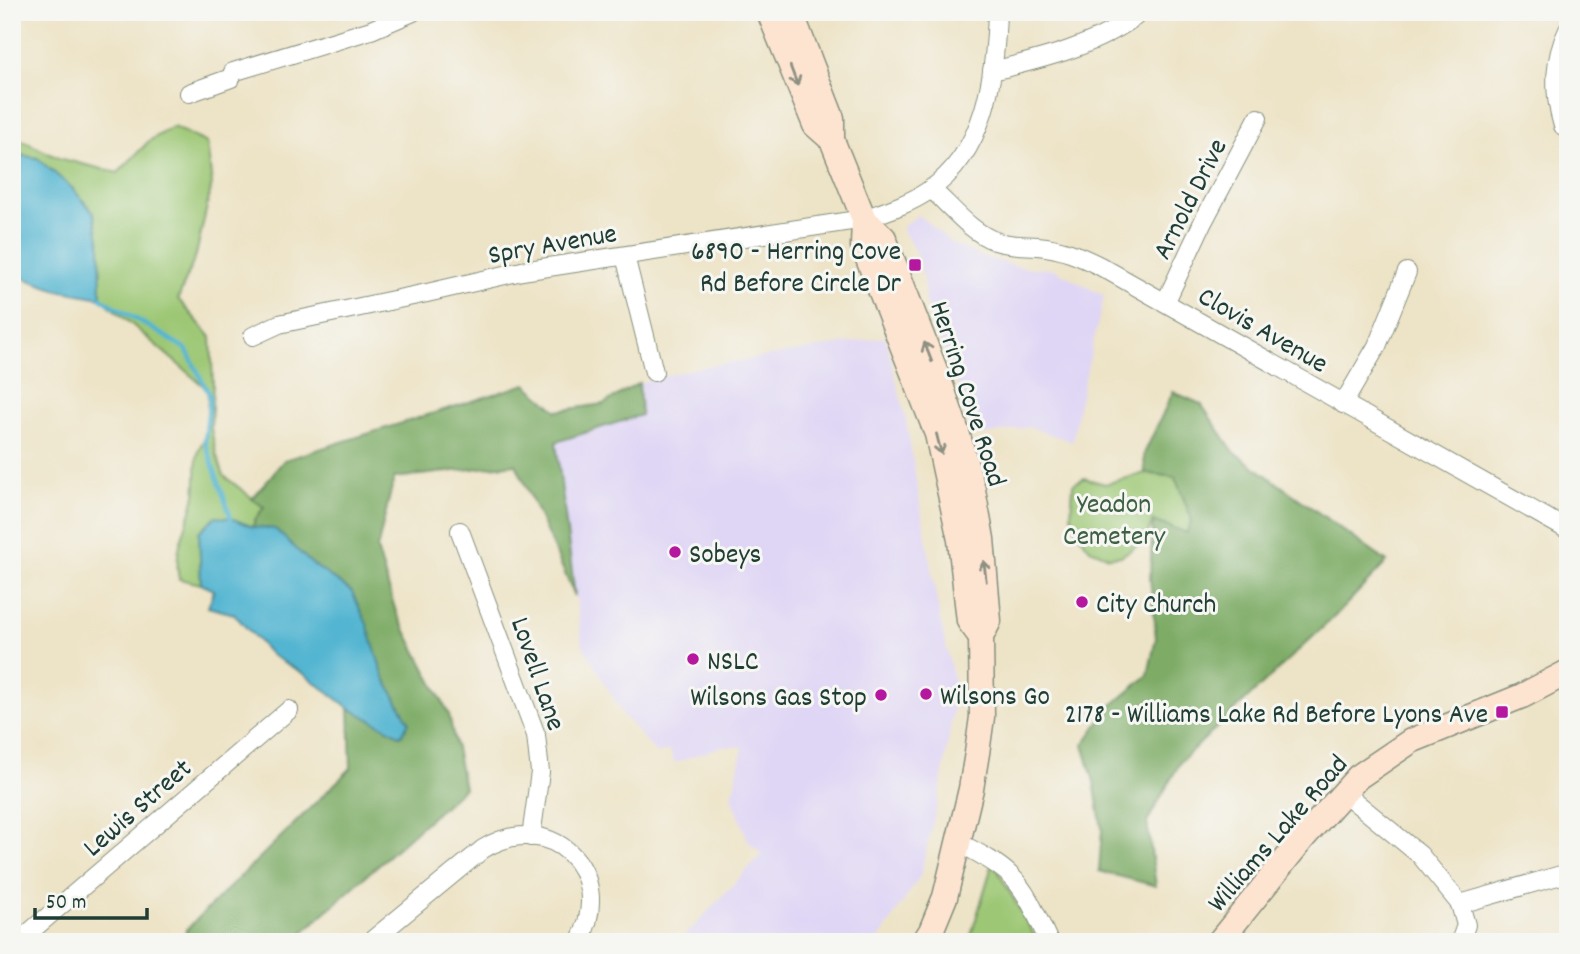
<svg xmlns="http://www.w3.org/2000/svg" width="1580" height="954" viewBox="0 0 1580 954" font-family="Dekko,sans-serif">
	<style>
		.built { fill: #dfd5f5 }
		.green { fill: #9dc774; stroke: #5e8254; stroke-width: 2 }
		.forest { fill: #7eac66; stroke: #4e744d; stroke-width: 2 }
		.water { fill: #53b5d1; stroke: #397982; stroke-width: 2 }
		.lines { fill: none; stroke-linecap: round; stroke-linejoin: round }
		.stream { stroke: #53b5d1; stroke-width: 4.5 }
		.minor-casing { stroke: #86907d; stroke-width: 20 }
		.secondary-casing { stroke: #86907d; stroke-width: 27 }
		.minor { stroke: #fff; stroke-width: 18 }
		.secondary { stroke: #fde4d1; stroke-width: 24 }
		.oneway { stroke: #8e9082 }
		.poi-dot { fill: #b5179e; stroke: #f6f6f2; stroke-width: 2.5 }
		.labels { text-anchor: middle; stroke-width: 6; stroke-linejoin: round; paint-order: stroke }
		.street-label { font-size: 28px; fill: #1f3d34; stroke: #f6f6f2 }
		.poi-label { font-size: 28px; fill: #1f3d34; stroke: #f6f6f2; text-anchor: start }
		.park-label { font-size: 28px; fill: #3e6044; stroke: #f6f6f2 }
	</style>
	<rect width="100%" height="100%" fill="#f6f6f2"/>
	<filter id="ink" filterUnits="userSpaceOnUse"><feTurbulence type="fractalNoise" baseFrequency=".0143" numOctaves="2"/><feDisplacementMap in="SourceGraphic" scale="14" xChannelSelector="R" yChannelSelector="G"/><feConvolveMatrix kernelMatrix="1 2 1 2 8 2 1 2 1" color-interpolation-filters="sRGB"/></filter>
	<filter id="wash" filterUnits="userSpaceOnUse"><feTurbulence type="fractalNoise" baseFrequency=".00686" numOctaves="4" result="noise"/><feDisplacementMap in="SourceGraphic" scale="28" xChannelSelector="R" yChannelSelector="G"/><feGaussianBlur stdDeviation="1.57" result="paint"/><feColorMatrix in="noise" values="0 0 0 0 0 0 0 0 0 0 0 0 0 0 0 0 0 1.4 0 .05"/><feComposite in="paint" operator="in"/></filter>
	<g filter="url(#wash)">
		<rect width="100%" height="100%" fill="#ede3c6"/>
		<g class="built">
			<path d="M918 215 953 244 979 256 1019 267 1054 269 1104 296 1078 408 1073 442 1030 427 978 436 925 302 924 281 918 257 902 228Z"/>
			<path d="M885 337 905 415 940 619 956 691 940 792 920 876 877 942H679L762 854 748 841 732 796 743 747 723 746 674 763 670 750 657 754 624 716 582 644 556 442 641 415 639 383 696 368Z"/>
		</g>
		<g class="green">
			<path d="M173 127 207 143 212 184 196 255 178 299 211 337 213 384 211 429 216 453 224 476 264 507 255 520 253 527 231 518 199 532 201 584 179 579C172 546 190 525 195 494 198 473 192 453 207 436L208 390 101 298 100 243 53 173 38 158 12 154V135L58 158 118 173 149 141Z"/>
			<path d="M1145 473 1175 477 1192 520 1187 533 1153 521 1144 541 1121 556 1109 557 1090 549 1079 535 1071 515 1073 484 1084 478 1105 484Z"/>
			<path d="M993 862 1038 942H969Z"/>
		</g>
		<g class="forest">
			<path d="M639 383 641 415 556 442 575 596 516 464 394 478 377 549 396 612 449 714 464 788 292 942H184L186 930 351 768 349 708 401 736 409 722 383 675 352 592 311 563 275 529 253 527 255 520 264 507 252 499 284 460 526 384 557 411 603 404Z"/>
			<path d="M1173 392 1201 404 1234 452 1387 562 1336 615 1181 761 1147 822 1156 886 1099 871 1102 829 1094 782 1083 745 1110 707 1148 675 1156 638 1150 578 1153 521 1187 533 1192 520 1175 477 1145 473 1144 454Z"/>
		</g>
		<g class="water">
			<path d="M12 154 37 158 72 188 94 213 100 243 101 298 57 290 12 274Z"/>
			<path d="M215 517 231 518 253 527 275 529 311 563 352 592 367 624 383 675 409 722 401 736 349 708 304 674 271 655 234 614 208 607 214 590 201 584 199 532Z"/>
		</g>
		<g class="lines">
			<path class="stream" d="M101 298 186 349 210 396 205 442 231 518"/>
		</g>
	</g>
	<g filter="url(#ink)">
		<g class="lines">
			<g class="minor-casing">
				<g id="minor">
					<path d="M992 71C1043 59 1100 45 1141 12"/>
					<path d="M189 93 231 78 233 72 371 30 413 12"/>
					<path d="M1563 126C1553 93 1553 61 1568 30"/>
					<path d="M931 189C952 207 969 231 995 241 1010 246 1023 245 1038 246 1061 248 1080 256 1100 266L1568 530"/>
					<path d="M625 256 654 372"/>
					<path d="M1166 301 1203 222 1258 118"/>
					<path d="M253 336 279 324 427 293 522 271 864 219C886 211 909 204 928 191 986 152 995 76 997 12"/>
					<path d="M1343 404 1377 346 1407 272"/>
					<path d="M460 531 536 735 540 772 531 837"/>
					<path d="M1343 792 1420 855 1460 904 1466 925 1460 942"/>
					<path d="M958 842C976 852 995 861 1010 875 1028 892 1038 919 1049 942"/>
					<path d="M1460 904 1568 873"/>
					<path d="M18 942 289 710"/>
					<path d="M370 942 483 849C550 808 617 871 579 942"/>
				</g>
			</g>
			<g class="secondary-casing">
				<g id="secondary">
					<path d="M769 12 815 125 832 140"/>
					<path d="M791 12 832 118V140L864 219 884 238 942 388 957 432 973 490 982 539 989 621 981 637 982 717 977 753 971 789 945 897 931 931 924 942"/>
					<path d="M864 219 863 246 937 434 960 540 969 621 981 637"/>
					<path d="M1219 942 1304 837 1358 777 1411 741 1522 696 1568 672"/>
				</g>
			</g>
			<use href="#minor" class="minor"/>
			<use href="#secondary" class="secondary"/>
		</g>
		<defs><path id="oneway-shaft" d="M-6 0H5M1.5-3L5.5 0L1.5 3" fill="none" stroke-width="1.6" stroke-linecap="round" stroke-linejoin="round" transform="scale(1.75)"/></defs>
		<g class="oneway">
			<use href="#oneway-shaft" transform="translate(794 76) rotate(69)"/>
			<use href="#oneway-shaft" transform="translate(928 352) rotate(-111)"/>
			<use href="#oneway-shaft" transform="translate(939 444) rotate(76)"/>
			<use href="#oneway-shaft" transform="translate(985 571) rotate(-97)"/>
		</g>
	</g>
	<g class="poi-dot">
		<rect x="908" y="258" width="14" height="14" rx="3.5"/>
		<circle cx="675" cy="552" r="7"/>
		<circle cx="1082" cy="602" r="7"/>
		<circle cx="693" cy="659" r="7"/>
		<circle cx="926" cy="694" r="7"/>
		<circle cx="881" cy="695" r="7"/>
		<rect x="1495" y="705" width="14" height="14" rx="3.5"/>
	</g>
	<g class="labels">
		<g class="street-label">
			<text transform="translate(1188 198) rotate(-63)" y="10">Arnold Drive</text>
			<text transform="translate(552 242) rotate(-10)" y="10">Spry Avenue</text>
			<text transform="translate(1264 328) rotate(30)" y="10">Clovis Avenue</text>
			<text transform="translate(970 393) rotate(72)" y="10">Herring Cove Road</text>
			<text transform="translate(540 673) rotate(71)" y="10">Lovell Lane</text>
			<text transform="translate(136 806) rotate(-41)" y="10">Lewis Street</text>
			<text transform="translate(1276 832) rotate(-49)" y="10">Williams Lake Road</text>
		</g>
		<g class="poi-label">
			<text x="901" y="259" text-anchor="end">6890 - Herring Cove<tspan x="901" dy="32">Rd Before Circle Dr</tspan></text>
			<text x="689" y="562">Sobeys</text>
			<text x="1096" y="612">City Church</text>
			<text x="707" y="669">NSLC</text>
			<text x="940" y="704">Wilsons Go</text>
			<text x="867" y="705" text-anchor="end">Wilsons Gas Stop</text>
			<text x="1488" y="722" text-anchor="end">2178 - Williams Lake Rd Before Lyons Ave</text>
		</g>
		<g class="park-label">
			<text x="1114" y="512">Yeadon<tspan x="1114" dy="32">Cemetery</tspan></text>
		</g>
	</g>
	<rect width="1580" height="954" fill="none" stroke="#f6f6f2" stroke-width="42"/>
	<path d="M35 908v10h112v-10" fill="none" stroke="#1f3d34" stroke-width="3.5"/>
	<text x="46" y="908" font-size="21" fill="#1f3d34" stroke="#f6f6f2" stroke-width="5" paint-order="stroke">50 m</text>
</svg>
